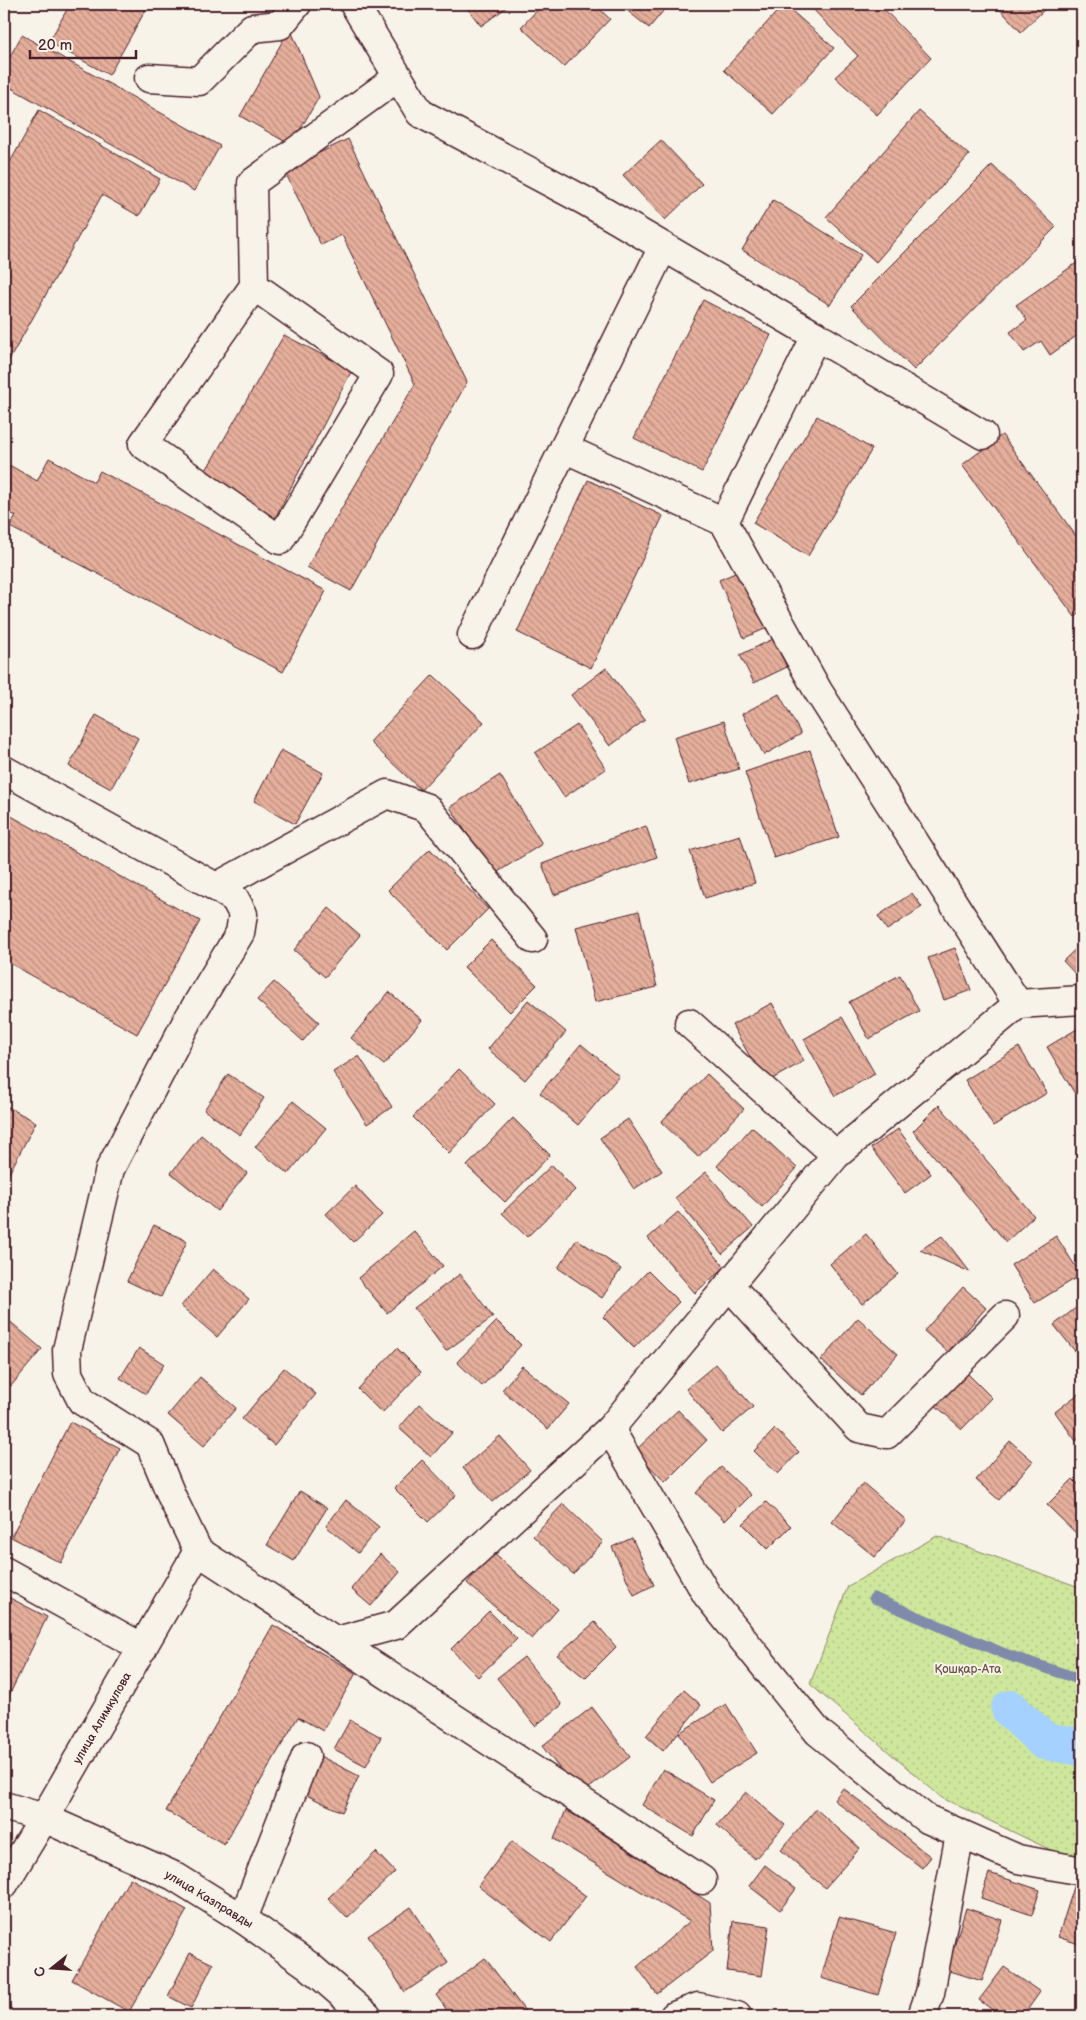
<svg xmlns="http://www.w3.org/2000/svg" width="1086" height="2020" viewBox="0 0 1086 2020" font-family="'Balsamiq Sans',sans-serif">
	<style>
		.park { fill: url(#park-dots); stroke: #8c8364 }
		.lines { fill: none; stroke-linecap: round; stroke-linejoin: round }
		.stream { stroke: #808aaa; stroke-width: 11 }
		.canal { stroke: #a4d1ff; stroke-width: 38 }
		.building { fill: url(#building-back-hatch); stroke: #4a1f2b }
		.minor-casing { stroke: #4a1f2b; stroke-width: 31 }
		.minor { stroke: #f7f3e8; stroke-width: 28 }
		.labels { text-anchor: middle; stroke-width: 4; stroke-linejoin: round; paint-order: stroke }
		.park-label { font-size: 12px; fill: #6b5147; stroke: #f7f3e8 }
		.street-label { font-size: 12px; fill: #4a1f2b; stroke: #f7f3e8 }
	</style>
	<defs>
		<pattern id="park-dots" width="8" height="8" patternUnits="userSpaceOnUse" patternTransform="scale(1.25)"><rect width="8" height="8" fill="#cee79c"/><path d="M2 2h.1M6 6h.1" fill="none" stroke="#b2c687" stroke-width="1.8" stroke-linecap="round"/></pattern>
		<pattern id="building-back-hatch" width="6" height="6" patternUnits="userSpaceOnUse" patternTransform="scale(1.25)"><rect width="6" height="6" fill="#e6af9c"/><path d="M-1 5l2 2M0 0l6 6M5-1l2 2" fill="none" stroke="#bc8e7f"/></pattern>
	</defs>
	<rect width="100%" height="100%" fill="#f7f3e8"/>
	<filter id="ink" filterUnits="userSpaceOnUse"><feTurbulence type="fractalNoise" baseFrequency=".02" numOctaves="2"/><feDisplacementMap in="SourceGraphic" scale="10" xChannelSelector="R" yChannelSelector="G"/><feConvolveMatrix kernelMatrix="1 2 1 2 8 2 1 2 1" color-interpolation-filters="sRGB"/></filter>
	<g filter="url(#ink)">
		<path class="park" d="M937 1536 1082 1588V1865L942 1798 810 1684 848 1586Z"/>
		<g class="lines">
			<path class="stream" d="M874 1598 1005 1654 1082 1680"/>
			<path class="canal" d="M1010 1709 1044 1741 1082 1747"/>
		</g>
		<g class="building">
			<path d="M70 4H149L109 75 49 42Z"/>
			<path d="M464 4H511L481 26Z"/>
			<path d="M543 4H594L610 19 564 67 521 27Z"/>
			<path d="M619 4H669L649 28Z"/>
			<path d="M784 4 834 48 773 114 724 70Z"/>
			<path d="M808 4H879L931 58 877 115 835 77 858 56Z"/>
			<path d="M995 4H1042L1046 8 1021 32Z"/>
			<path d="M290 28 319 97 291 145 240 116Z"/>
			<path d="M22 35 220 146 194 191 4 84V67Z"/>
			<path d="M39 110 160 179 139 216 102 195 4 369V173Z"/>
			<path d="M919 111 969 155 876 262 826 217Z"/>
			<path d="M348 139 467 382 351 591 307 567 415 384 342 235 321 245 284 170Z"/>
			<path d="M661 140 702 184 665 220 623 175Z"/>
			<path d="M992 165 1056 227 914 370 851 306Z"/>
			<path d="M773 200 861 255 830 305 742 250Z"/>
			<path d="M1078 262 1082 268V332L1050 355 1041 341 1024 352 1010 332 1027 320 1016 305Z"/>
			<path d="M703 300 771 335 702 472 634 438Z"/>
			<path d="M284 335 352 370 274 520 201 479Z"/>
			<path d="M817 416 872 449 808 556 753 523Z"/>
			<path d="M1002 435 1082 544V612L1075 617 962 465Z"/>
			<path d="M49 458 94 482 100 471 326 591 283 672 10 527 16 516 4 510V462L37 481Z"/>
			<path d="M588 480 663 516 591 668 517 632Z"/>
			<path d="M742 570 767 628 744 638 719 580Z"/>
			<path d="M773 639 787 667 754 683 740 655Z"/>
			<path d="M606 668 645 720 610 746 571 695Z"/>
			<path d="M433 675 484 722 421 790 370 742Z"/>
			<path d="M779 694 801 734 764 755 742 714Z"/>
			<path d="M96 715 138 738 111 789 69 766Z"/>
			<path d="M724 721 739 769 689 784 674 737Z"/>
			<path d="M577 725 606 769 564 797 535 753Z"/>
			<path d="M281 750 323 773 295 824 254 801Z"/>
			<path d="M810 750 839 837 774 858 745 772Z"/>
			<path d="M500 775 542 844 493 875 450 807Z"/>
			<path d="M4 812 200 921 137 1034 4 960Z"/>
			<path d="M646 826 657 857 554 895 542 864Z"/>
			<path d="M740 835 755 883 705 898 690 851Z"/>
			<path d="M430 849 488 909 447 950 388 890Z"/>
			<path d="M912 893 922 907 887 930 878 916Z"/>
			<path d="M329 908 360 935 325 977 294 950Z"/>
			<path d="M639 911 657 987 595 1002 576 927Z"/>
			<path d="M491 940 537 985 510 1012 464 967Z"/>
			<path d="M1082 943V981L1063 961Z"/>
			<path d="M955 948 971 990 944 1000 928 958Z"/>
			<path d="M900 975 919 1011 869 1039 849 1002Z"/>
			<path d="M274 982 319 1022 303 1041 257 1000Z"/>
			<path d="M389 992 422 1020 384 1065 351 1038Z"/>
			<path d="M528 1000 566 1032 525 1080 488 1049Z"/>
			<path d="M772 1003 804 1061 765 1083 732 1025Z"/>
			<path d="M842 1017 875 1074 835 1096 804 1039Z"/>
			<path d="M1082 1026V1090L1075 1094 1047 1047Z"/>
			<path d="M581 1044 619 1076 578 1125 540 1093Z"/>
			<path d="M1019 1047 1047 1093 993 1126 965 1080Z"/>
			<path d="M359 1056 392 1107 367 1124 333 1072Z"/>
			<path d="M459 1069 495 1104 449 1153 413 1117Z"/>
			<path d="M228 1074 264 1098 240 1135 204 1110Z"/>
			<path d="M707 1074 744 1109 698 1157 661 1122Z"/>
			<path d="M293 1101 326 1128 288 1174 255 1147Z"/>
			<path d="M4 1105 36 1122 4 1183Z"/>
			<path d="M939 1105 1034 1216 1006 1242 913 1131Z"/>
			<path d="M513 1118 550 1155 505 1202 467 1166Z"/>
			<path d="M628 1119 662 1171 634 1189 600 1138Z"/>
			<path d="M752 1127 797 1168 762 1207 717 1166Z"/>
			<path d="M898 1129 931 1174 905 1193 871 1148Z"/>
			<path d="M201 1135 247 1173 217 1211 171 1173Z"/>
			<path d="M552 1165 575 1190 527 1237 502 1213Z"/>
			<path d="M706 1172 753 1227 722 1254 675 1198Z"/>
			<path d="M355 1186 382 1215 353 1242 326 1214Z"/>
			<path d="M678 1212 725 1267 695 1293 648 1238Z"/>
			<path d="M154 1225 187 1241 161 1297 127 1281Z"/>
			<path d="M414 1231 443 1266 387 1313 358 1278Z"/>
			<path d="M866 1234 898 1274 862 1304 830 1264Z"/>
			<path d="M942 1236 970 1272 920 1250Z"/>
			<path d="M1056 1236 1081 1275 1035 1303 1011 1265Z"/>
			<path d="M577 1239 621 1269 602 1298 558 1268Z"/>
			<path d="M213 1269 249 1299 217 1337 181 1306Z"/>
			<path d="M648 1271 679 1302 634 1348 603 1317Z"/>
			<path d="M460 1274 493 1317 446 1351 414 1308Z"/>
			<path d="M963 1287 986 1308 948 1352 924 1331Z"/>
			<path d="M1082 1303V1360L1054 1325Z"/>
			<path d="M6 1318 42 1349 11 1386 4 1380V1321Z"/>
			<path d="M858 1318 898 1354 861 1395 821 1360Z"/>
			<path d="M497 1321 521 1345 482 1386 457 1362Z"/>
			<path d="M139 1348 164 1364 146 1394 120 1378Z"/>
			<path d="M397 1348 421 1372 382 1413 358 1389Z"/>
			<path d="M716 1364 753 1407 722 1433 686 1389Z"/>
			<path d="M522 1366 569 1404 548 1429 502 1390Z"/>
			<path d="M284 1368 316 1394 274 1445 242 1419Z"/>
			<path d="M966 1372 992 1398 962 1429 935 1405Z"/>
			<path d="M200 1377 236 1408 204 1446 168 1415Z"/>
			<path d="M1082 1391V1436L1076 1441 1055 1412Z"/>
			<path d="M420 1404 452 1433 431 1457 399 1428Z"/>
			<path d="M678 1410 707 1440 665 1482 635 1451Z"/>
			<path d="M70 1422 120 1448 61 1563 11 1537Z"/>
			<path d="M775 1429 799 1452 778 1474 754 1451Z"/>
			<path d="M500 1436 530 1470 492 1502 463 1468Z"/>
			<path d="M1010 1441 1033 1461 999 1500 976 1480Z"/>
			<path d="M422 1460 456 1495 428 1522 394 1488Z"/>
			<path d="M721 1467 751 1495 725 1521 696 1493Z"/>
			<path d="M1073 1479 1082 1488 1081 1538 1047 1505Z"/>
			<path d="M863 1483 906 1520 875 1557 832 1522Z"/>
			<path d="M300 1491 327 1508 294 1561 267 1545Z"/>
			<path d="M346 1500 379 1527 358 1553 326 1526Z"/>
			<path d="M766 1502 791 1526 768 1549 743 1524Z"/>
			<path d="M563 1504 603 1542 573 1574 533 1536Z"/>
			<path d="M632 1538 654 1585 634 1595 612 1547Z"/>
			<path d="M493 1553 558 1609 532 1639 467 1583Z"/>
			<path d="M380 1554 400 1572 371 1606 351 1589Z"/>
			<path d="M4 1595 47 1617 4 1706Z"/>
			<path d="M489 1611 517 1639 478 1677 451 1649Z"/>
			<path d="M595 1622 616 1647 585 1678 557 1655Z"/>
			<path d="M273 1625 356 1673 323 1731 298 1717 224 1844 166 1811Z"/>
			<path d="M524 1657 562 1705 535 1726 497 1678Z"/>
			<path d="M684 1690 701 1705 663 1751 646 1736Z"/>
			<path d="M726 1704 757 1753 710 1782 679 1733Z"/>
			<path d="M592 1707 630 1757 580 1795 542 1746Z"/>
			<path d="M350 1720 381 1737 366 1766 334 1749Z"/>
			<path d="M320 1756 359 1776 342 1812 302 1793Z"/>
			<path d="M663 1769 714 1800 693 1836 642 1805Z"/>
			<path d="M843 1788 931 1857 922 1868 834 1800Z"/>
			<path d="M746 1792 785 1825 755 1859 717 1825Z"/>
			<path d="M816 1809 860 1848 825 1888 781 1850Z"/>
			<path d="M566 1810 710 1903 713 1951 657 1994 637 1967 690 1921 554 1839Z"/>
			<path d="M512 1841 586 1896 551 1942 478 1886Z"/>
			<path d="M376 1852 395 1872 347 1918 328 1898Z"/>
			<path d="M765 1865 796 1889 780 1910 749 1886Z"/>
			<path d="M989 1873 1040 1890 1032 1915 981 1898Z"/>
			<path d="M130 1878 187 1910 129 2012 72 1980Z"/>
			<path d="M1075 1884 1082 1887V1945L1058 1937Z"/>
			<path d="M411 1907 448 1963 405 1992 368 1936Z"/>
			<path d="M966 1908 1002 1920 982 1981 947 1970Z"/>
			<path d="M839 1917 896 1933 878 1995 821 1978Z"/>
			<path d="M733 1921 769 1926 762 1976 727 1971Z"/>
			<path d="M190 1953 213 1964 191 2008 168 1996Z"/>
			<path d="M485 1958 525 2011 518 2016H451L436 1995Z"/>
			<path d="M1004 1967 1040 1992 1023 2016H1001L979 2000Z"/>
		</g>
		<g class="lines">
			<g class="minor-casing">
				<g id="minor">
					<path d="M354 4 420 113 587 202 816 336 724 522 818 691 1018 1004"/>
					<path d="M149 78 199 81 252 28 280 25 297 4"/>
					<path d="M254 286 379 374 280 540 143 444 254 286 252 183 398 77"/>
					<path d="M816 336 983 435"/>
					<path d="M564 448 724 522"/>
					<path d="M472 635 663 247"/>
					<path d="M4 770 216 887 235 899 243 914 240 933 187 1021 110 1169 67 1350 68 1374 82 1401 150 1444 172 1497 198 1551 702 1880"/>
					<path d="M216 887 387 794 427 808 533 939"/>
					<path d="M689 1023 836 1155"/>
					<path d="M729 1285 859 1428 887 1434 1005 1316"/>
					<path d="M610 1429 707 1595 818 1732 925 1818 1018 1859 1082 1871"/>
					<path d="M4 1571 143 1648"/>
					<path d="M337 1641 396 1625 610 1429 836 1155 1018 1004 1082 1000"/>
					<path d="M4 1806 44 1818 174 1876 243 1919 308 1965 367 2016"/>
					<path d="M4 1884 44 1818 198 1551"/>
					<path d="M243 1919 306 1756"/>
					<path d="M674 2016 698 2007 737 2016"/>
					<path d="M922 2016 930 1993 960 1834"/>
				</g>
			</g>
			<use href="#minor" class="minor"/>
		</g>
	</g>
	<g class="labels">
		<g class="park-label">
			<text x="968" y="1673">Қошқар-Ата</text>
		</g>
		<g class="street-label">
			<text transform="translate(102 1718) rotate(-60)" y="4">улица Алимкулова</text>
			<text transform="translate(209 1899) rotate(31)" y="4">улица Казправды</text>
		</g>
	</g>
	<rect width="1086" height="2020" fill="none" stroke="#f7f3e8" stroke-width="20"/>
	<rect x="10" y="10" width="1066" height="2000" fill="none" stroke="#4a1f2b" stroke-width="2" filter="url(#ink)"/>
	<g transform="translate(52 1968) rotate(253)" stroke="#f7f3e8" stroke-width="4" paint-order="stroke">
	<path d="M0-4L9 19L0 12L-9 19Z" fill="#4a1f2b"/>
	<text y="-8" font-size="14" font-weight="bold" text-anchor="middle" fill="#4a1f2b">С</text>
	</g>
	<path d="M30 50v8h106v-8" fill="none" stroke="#4a1f2b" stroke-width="2.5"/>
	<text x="38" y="50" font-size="15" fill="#4a1f2b" stroke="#f7f3e8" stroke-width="4" paint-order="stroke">20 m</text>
</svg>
